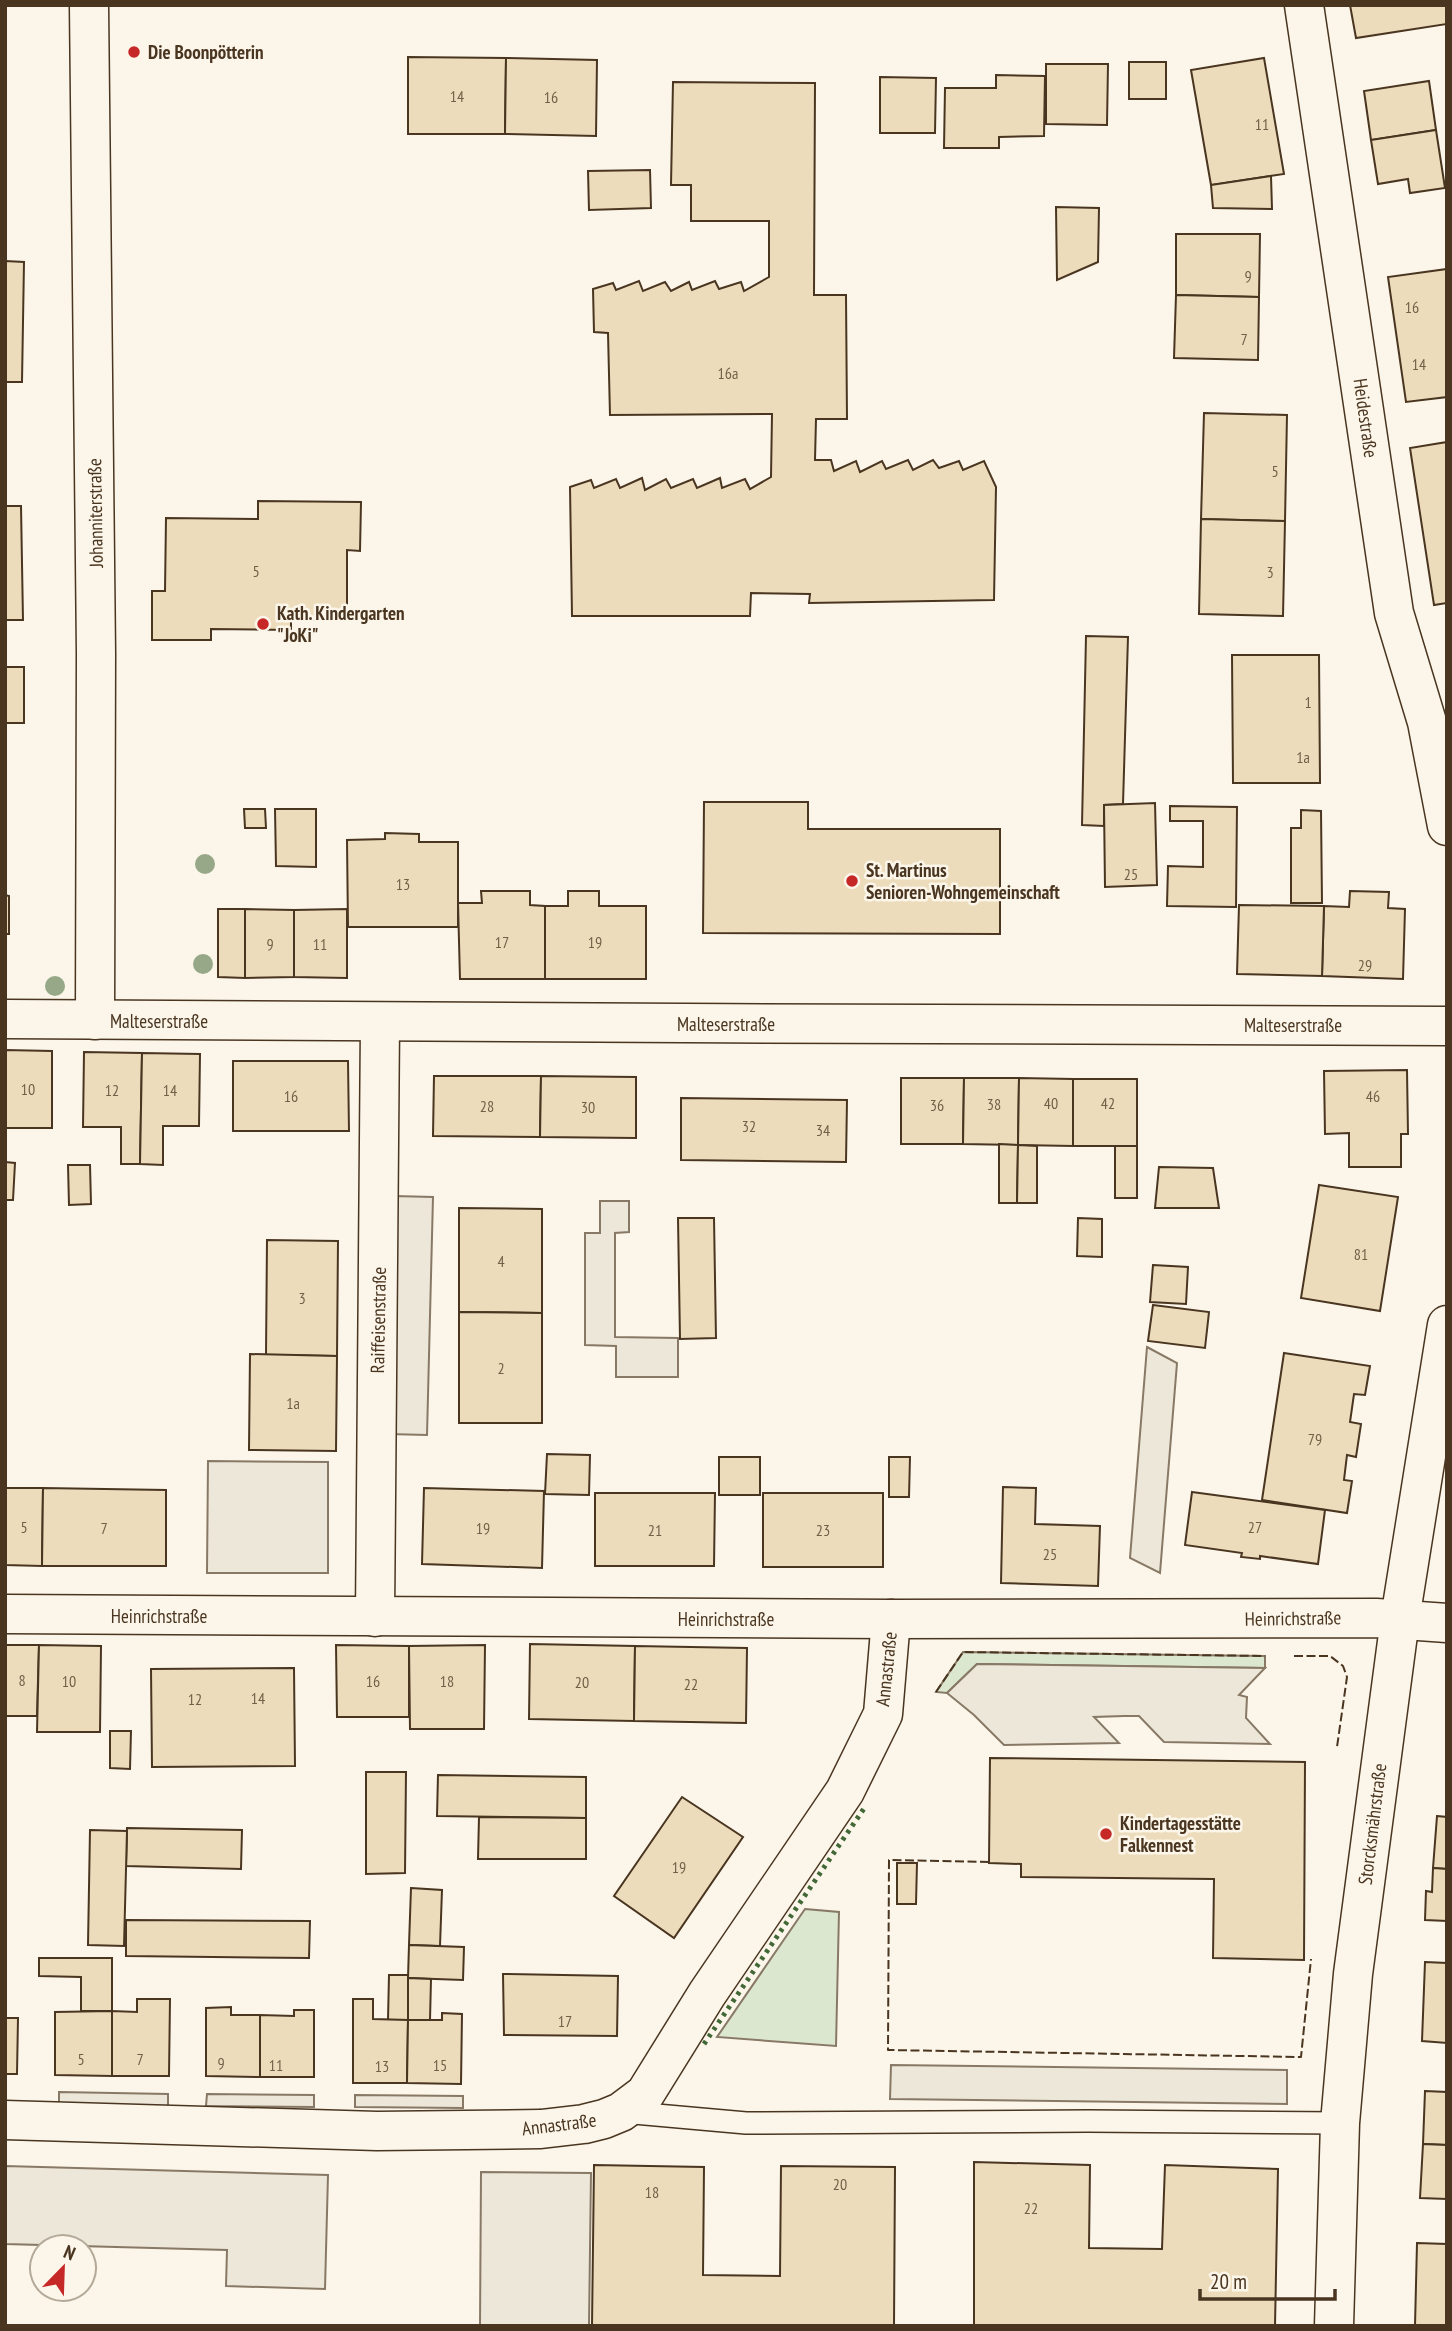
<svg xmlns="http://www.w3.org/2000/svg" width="1452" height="2331" viewBox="0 0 1452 2331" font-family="'PT Sans Narrow',sans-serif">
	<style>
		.green { fill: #dce7d0; stroke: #887966; stroke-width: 2 }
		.parking { fill: #ede7d9; stroke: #887966; stroke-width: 2 }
		.building { fill: #ecdcbc; stroke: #4a3520; stroke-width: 2 }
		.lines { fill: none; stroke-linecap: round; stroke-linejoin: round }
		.lane-casing { stroke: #4a3520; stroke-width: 24 }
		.street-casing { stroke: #4a3520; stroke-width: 41 }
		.secondary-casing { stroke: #4a3520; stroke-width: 41 }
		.lane { stroke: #fbf6e9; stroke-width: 21 }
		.street { stroke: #fbf6e9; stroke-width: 38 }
		.secondary { stroke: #fbf6e9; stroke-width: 38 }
		.hedge { stroke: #436837; stroke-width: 5; stroke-dasharray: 3.5 5; stroke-linecap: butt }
		.fence { stroke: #4a3520; stroke-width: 2; stroke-dasharray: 9 3.5; stroke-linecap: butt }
		.tree { fill: #96a887 }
		.poi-dot { fill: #c62828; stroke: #fbf6e9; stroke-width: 2.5 }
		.labels { text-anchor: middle; stroke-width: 5; stroke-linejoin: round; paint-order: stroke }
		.number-label { font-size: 16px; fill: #725f47 }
		.poi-label { font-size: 19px; font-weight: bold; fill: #4a3520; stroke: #fbf6e9; text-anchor: start }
		.street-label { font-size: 19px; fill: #4a3520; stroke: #fbf6e9 }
	</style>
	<rect width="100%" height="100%" fill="#fbf6e9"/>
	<g class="green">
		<path d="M963 1652 1265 1656V1668L977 1664 947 1693 936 1692Z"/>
		<path d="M805 1909 839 1912 836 2046 717 2037Z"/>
	</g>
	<g class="parking">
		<path d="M394 1196 433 1197 427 1435 388 1434Z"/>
		<path d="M600 1201H629V1232L615 1233V1337L678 1338V1377H616V1346L585 1345V1233H600Z"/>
		<path d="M1147 1347 1177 1363 1160 1573 1130 1558Z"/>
		<path d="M208 1461 328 1462V1573H207Z"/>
		<path d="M977 1664 1265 1668 1239 1695 1247 1697 1246 1718 1270 1744 1164 1742 1139 1716H1124L1094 1717 1119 1743 1004 1745 974 1715 947 1693Z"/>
		<path d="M891 2065 1287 2070V2104L890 2099Z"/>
		<path d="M59 2092 168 2094V2106L59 2104Z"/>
		<path d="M207 2094 314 2095V2107L206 2106Z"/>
		<path d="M355 2095 463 2096V2108L355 2107Z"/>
		<path d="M5 2166 328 2175 325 2289 226 2286 227 2250 5 2244Z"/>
		<path d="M481 2172 591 2173 589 2326H480Z"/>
	</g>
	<g class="building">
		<path d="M1350 5H1447V24L1356 38Z"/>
		<path d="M408 57 506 58 505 134H408Z"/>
		<path d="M506 58 597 60 596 136 505 134Z"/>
		<path d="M1264 58 1284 174 1211 185 1191 70Z"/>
		<rect x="1129" y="62" width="37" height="37"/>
		<path d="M1046 64H1108L1107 125 1046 124Z"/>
		<path d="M996 75 1045 76 1044 136 999 137V148H944L945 88H996Z"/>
		<path d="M880 77 936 78 935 133H880Z"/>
		<path d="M1429 81 1436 130 1371 140 1364 91Z"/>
		<path d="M673 82 815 83 814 295H846L847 419H816L815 460H831L834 471 856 461 860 472 882 461 886 469 908 460 913 470 933 460 939 468 959 461 963 470 984 461 996 487 994 600 809 603 810 594 751 593 750 616H572L570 487 591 480 594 488 616 479 620 488 642 478 645 490 666 479 671 488 693 479 697 488 720 478 722 488 745 479 750 489 771 477 772 414 610 415 608 333 594 332 593 289 613 283 616 290 639 281 643 291 665 282 671 291 689 282 692 290 715 281 719 289 741 282 744 291 769 277V221H691V185H671Z"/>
		<path d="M1436 130 1445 188 1410 193 1408 179 1378 184 1371 140Z"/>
		<path d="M650 170 651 208 589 210 588 171Z"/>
		<path d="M1271 176 1272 209 1213 208 1211 185Z"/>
		<path d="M1056 207 1099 208 1098 262 1057 280Z"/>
		<path d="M1176 234H1260L1259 297 1176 295Z"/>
		<path d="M5 261 24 262 22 382H5Z"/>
		<path d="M1447 269V397L1406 402 1388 277Z"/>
		<path d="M1176 295 1259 297 1258 360 1174 358Z"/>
		<path d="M1204 413 1287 415 1285 521 1201 519Z"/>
		<path d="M1447 442V603L1434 605 1410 448Z"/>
		<path d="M258 501 361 502 360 551 347 550V620H291V630L211 629V640H152V591H165L166 518 258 519Z"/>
		<path d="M5 506H21L23 620H5Z"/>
		<path d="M1201 519 1285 521 1283 616 1199 614Z"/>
		<path d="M1086 636 1128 637 1123 804 1104 805V826L1082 825Z"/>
		<path d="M1232 655H1319L1320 783H1233Z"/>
		<rect x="5" y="667" width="19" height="56"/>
		<path d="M704 802H808V829H1000V934L703 933Z"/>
		<path d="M1155 803 1157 885 1105 887 1104 805Z"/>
		<path d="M1170 806 1237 807 1236 907 1167 906 1168 866 1203 867V821H1170Z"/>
		<path d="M244 809H265L266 828H245Z"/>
		<path d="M275 809H316V867L276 866Z"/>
		<path d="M1301 810 1321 811 1322 903H1291V828H1301Z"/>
		<path d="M385 833 419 834V842H458V927H348L347 840 385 839Z"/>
		<path d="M481 891H530V905L545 906V979H460L458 903H482Z"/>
		<path d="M568 891H599V906H646V979H545V906H568Z"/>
		<path d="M1350 891 1389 892 1388 908 1405 909 1403 979 1322 976 1324 906 1349 907Z"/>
		<path d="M5 895 9 896V934H5Z"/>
		<path d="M1239 905 1324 906 1322 976 1237 974Z"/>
		<path d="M218 909H245V978L218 977Z"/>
		<path d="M245 909 294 910V977L245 978Z"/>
		<path d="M347 909V978L294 977V910Z"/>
		<path d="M5 1050 52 1051V1128H5Z"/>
		<path d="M84 1052 142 1053 140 1164H121V1127H83Z"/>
		<path d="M142 1053 200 1054 199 1126H163V1165L140 1164Z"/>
		<path d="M233 1061H348L349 1131H233Z"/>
		<path d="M1407 1070 1408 1134H1401V1167H1349V1133L1325 1134 1324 1071Z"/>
		<path d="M434 1076H541L540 1137 433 1136Z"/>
		<path d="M541 1076 636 1077V1138L540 1137Z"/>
		<path d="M901 1078H964L963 1144H901Z"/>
		<path d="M964 1078H1019L1018 1145 963 1144Z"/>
		<path d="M1019 1078 1073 1079V1146L1018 1145Z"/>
		<rect x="1073" y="1079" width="64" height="67"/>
		<path d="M681 1098 847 1100 846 1162 681 1160Z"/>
		<path d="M999 1144 1018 1145 1017 1203H999Z"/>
		<path d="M1018 1145 1037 1146V1203H1017Z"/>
		<rect x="1115" y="1146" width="22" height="52"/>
		<path d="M5 1162 15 1163 13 1200H5Z"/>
		<path d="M68 1165H90L91 1204 69 1205Z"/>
		<path d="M1159 1167 1213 1168 1219 1208H1155Z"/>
		<path d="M1319 1185 1398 1197 1380 1311 1301 1298Z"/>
		<path d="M459 1208 542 1209V1313L459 1312Z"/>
		<path d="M678 1218H714L716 1338 680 1339Z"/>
		<path d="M1078 1218 1102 1219V1257L1077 1256Z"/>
		<path d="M267 1240 338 1241 337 1356 266 1355Z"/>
		<path d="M1153 1265 1188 1267 1186 1304 1150 1302Z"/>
		<path d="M1153 1305 1209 1312 1205 1348 1148 1341Z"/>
		<path d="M459 1312 542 1313V1423H459Z"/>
		<path d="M1284 1353 1370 1366 1365 1395 1354 1394 1350 1422 1361 1424 1356 1457 1347 1455 1344 1480 1352 1481 1347 1513 1262 1500Z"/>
		<path d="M250 1354 337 1356 336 1451 249 1450Z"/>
		<path d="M547 1454 590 1455 589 1495 545 1494Z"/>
		<rect x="719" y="1457" width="41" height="38"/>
		<path d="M889 1457H910L909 1497H889Z"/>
		<path d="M1003 1487 1036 1488 1035 1524 1100 1526 1098 1586 1001 1583Z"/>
		<path d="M5 1488H43L42 1566 5 1565Z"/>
		<path d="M43 1488 166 1490V1566H42Z"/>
		<path d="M424 1488 544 1491 542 1568 422 1564Z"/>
		<path d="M1192 1492 1325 1510 1318 1564 1260 1556V1559L1241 1557 1242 1553 1185 1545Z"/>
		<path d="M595 1493H715L714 1566H595Z"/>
		<rect x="763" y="1493" width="120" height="74"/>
		<path d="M530 1644 635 1646 634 1721 529 1719Z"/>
		<path d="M5 1645H39L37 1716H5Z"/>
		<path d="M39 1645 101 1646 100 1732H37Z"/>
		<path d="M336 1645 409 1646V1717H337Z"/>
		<path d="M485 1645 484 1729H410L409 1646Z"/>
		<path d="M635 1646 747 1648 746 1723 634 1721Z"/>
		<path d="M294 1668 295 1766 152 1767 151 1669Z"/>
		<path d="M110 1731H131L130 1769 110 1768Z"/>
		<path d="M990 1758 1305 1762 1304 1960 1213 1958 1214 1879 1021 1877V1864L989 1863Z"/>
		<path d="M366 1772H406L405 1873 366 1874Z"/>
		<path d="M438 1775 586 1777V1818L437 1816Z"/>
		<path d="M682 1797 743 1837 674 1938 614 1896Z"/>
		<path d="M1437 1816 1447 1817V1869L1433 1868Z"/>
		<path d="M479 1817 586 1818V1859H478Z"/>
		<path d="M127 1828 242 1830 241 1869 126 1866Z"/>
		<path d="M90 1830 127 1831 124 1946 88 1945Z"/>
		<path d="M897 1863H917L916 1904H897Z"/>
		<path d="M1433 1868 1447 1869V1921L1425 1920 1426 1891 1432 1892Z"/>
		<path d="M411 1888 442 1890 440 1946 409 1945Z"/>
		<path d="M126 1920 310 1921 309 1958 126 1956Z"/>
		<path d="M409 1945 464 1947 463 1980 408 1978Z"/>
		<path d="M39 1958H112V2011H81V1977L39 1976Z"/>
		<path d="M1425 1962 1447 1963V2043L1422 2041Z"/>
		<path d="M503 1974 618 1976 617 2036 504 2035Z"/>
		<path d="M389 1975H408V2020H388Z"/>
		<path d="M408 1978 431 1979 430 2020H408Z"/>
		<path d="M137 1999H170L169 2076H112V2011L137 2012Z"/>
		<path d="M353 1999H373V2019L408 2020 407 2083H353Z"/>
		<path d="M231 2007V2015H260V2077L206 2076V2008Z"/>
		<path d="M294 2010H314V2077H260V2015L294 2016Z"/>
		<path d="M112 2011V2076L55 2075V2012Z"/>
		<path d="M442 2013 462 2014 461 2084 407 2083 408 2020H442Z"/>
		<path d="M5 2018H18L17 2074H5Z"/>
		<path d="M1425 2091 1447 2092V2145L1423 2144Z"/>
		<path d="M1423 2144 1447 2145V2199L1420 2198Z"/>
		<path d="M974 2162 1090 2165 1089 2248 1162 2249 1165 2165 1278 2169 1275 2326H974Z"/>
		<path d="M594 2165 704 2167 703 2275 780 2276 781 2166 895 2167 894 2326H592Z"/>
		<path d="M1417 2243 1447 2244V2326H1415Z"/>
	</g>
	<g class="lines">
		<g class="lane-casing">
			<path id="lane" d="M623 2112 746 2123 1088 2121 1340 2123"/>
		</g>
		<g class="street-casing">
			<g id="street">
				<path d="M89 5 96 654 95 1020"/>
				<path d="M5 1019C486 1024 966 1023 1447 1026"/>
				<path d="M5 1614 891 1619 1376 1618 1447 1623"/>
				<path d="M375 1617 380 1023"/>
				<path d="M5 2120 377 2131 541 2129 584 2124 604 2119 621 2112 645 2094 707 1994 845 1791 883 1714 891 1619"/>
			</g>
		</g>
		<g class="secondary-casing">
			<g id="secondary">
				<path d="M1304 5 1394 613 1427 722 1447 826"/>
				<path d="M1334 2326 1340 2123 1353 1974 1400 1619 1447 1325"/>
			</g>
		</g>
		<use href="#lane" class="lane"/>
		<use href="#street" class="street"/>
		<use href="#secondary" class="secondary"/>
		<path class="hedge" d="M704 2044 865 1807"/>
		<g class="fence">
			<path d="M1294 1656H1330L1343 1666 1347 1677 1337 1747"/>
			<path d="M936 1692 963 1652 1265 1656"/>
			<path d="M989 1862 889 1860 888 2050 1301 2057 1311 1959"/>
		</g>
	</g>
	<g class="tree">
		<circle cx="205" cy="864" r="10"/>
		<circle cx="203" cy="964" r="10"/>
		<circle cx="55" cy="986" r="10"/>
	</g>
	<g class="poi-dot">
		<circle cx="134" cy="52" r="7"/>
		<circle cx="263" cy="624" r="7"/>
		<circle cx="852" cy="881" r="7"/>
		<circle cx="1106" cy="1834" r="7"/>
	</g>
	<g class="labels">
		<g class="number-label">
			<text x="457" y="102">14</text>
			<text x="551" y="103">16</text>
			<text x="1262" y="130">11</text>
			<text x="1248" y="282">9</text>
			<text x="1412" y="313">16</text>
			<text x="1244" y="345">7</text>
			<text x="1419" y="370">14</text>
			<text x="728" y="379">16a</text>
			<text x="1275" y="477">5</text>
			<text x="256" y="577">5</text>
			<text x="1270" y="578">3</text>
			<text x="1308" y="708">1</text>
			<text x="1303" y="763">1a</text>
			<text x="1131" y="880">25</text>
			<text x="403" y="890">13</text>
			<text x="502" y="948">17</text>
			<text x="595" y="948">19</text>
			<text x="270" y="950">9</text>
			<text x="320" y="950">11</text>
			<text x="1365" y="971">29</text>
			<text x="28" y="1095">10</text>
			<text x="112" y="1096">12</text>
			<text x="170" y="1096">14</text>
			<text x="291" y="1102">16</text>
			<text x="1373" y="1102">46</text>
			<text x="1051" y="1109">40</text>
			<text x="1108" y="1109">42</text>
			<text x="994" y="1110">38</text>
			<text x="937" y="1111">36</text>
			<text x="487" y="1112">28</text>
			<text x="588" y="1113">30</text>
			<text x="749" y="1132">32</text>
			<text x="823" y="1136">34</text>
			<text x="1361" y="1260">81</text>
			<text x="501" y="1267">4</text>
			<text x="302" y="1304">3</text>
			<text x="501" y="1374">2</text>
			<text x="293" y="1409">1a</text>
			<text x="1315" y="1445">79</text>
			<text x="24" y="1533">5</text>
			<text x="1255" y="1533">27</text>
			<text x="104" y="1534">7</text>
			<text x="483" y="1534">19</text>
			<text x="655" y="1536">21</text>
			<text x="823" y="1536">23</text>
			<text x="1050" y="1560">25</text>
			<text x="22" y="1686">8</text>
			<text x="69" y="1687">10</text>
			<text x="373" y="1687">16</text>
			<text x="447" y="1687">18</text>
			<text x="582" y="1688">20</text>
			<text x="691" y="1690">22</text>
			<text x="258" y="1704">14</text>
			<text x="195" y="1705">12</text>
			<text x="679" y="1873">19</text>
			<text x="565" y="2027">17</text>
			<text x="81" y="2065">5</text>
			<text x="140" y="2065">7</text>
			<text x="221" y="2069">9</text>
			<text x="276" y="2071">11</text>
			<text x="440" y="2071">15</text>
			<text x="382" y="2072">13</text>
			<text x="840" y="2190">20</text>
			<text x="652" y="2198">18</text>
			<text x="1031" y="2214">22</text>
		</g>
		<g class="poi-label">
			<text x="148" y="59">Die Boonpötterin</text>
			<text x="277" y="620">Kath. Kindergarten<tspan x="277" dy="22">"JoKi"</tspan></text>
			<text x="866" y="877">St. Martinus<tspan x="866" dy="22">Senioren-Wohngemeinschaft</tspan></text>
			<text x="1120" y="1830">Kindertagesstätte<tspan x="1120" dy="22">Falkennest</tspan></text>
		</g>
		<g class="street-label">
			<text transform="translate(1366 418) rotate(82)" y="7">Heidestraße</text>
			<text transform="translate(95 513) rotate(-91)" y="7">Johanniterstraße</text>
			<text x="159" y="1028">Malteserstraße</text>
			<text x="726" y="1031">Malteserstraße</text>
			<text x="1293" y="1032">Malteserstraße</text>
			<text transform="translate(378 1320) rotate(-89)" y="7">Raiffeisenstraße</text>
			<text x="159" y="1623">Heinrichstraße</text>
			<text transform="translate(1293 1618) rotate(-1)" y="7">Heinrichstraße</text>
			<text x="726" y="1626">Heinrichstraße</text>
			<text transform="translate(886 1669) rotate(-84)" y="7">Annastraße</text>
			<text transform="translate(1372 1824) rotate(-83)" y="7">Storcksmährstraße</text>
			<text transform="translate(559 2124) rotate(-7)" y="7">Annastraße</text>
		</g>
	</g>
	<rect width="1452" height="2331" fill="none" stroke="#4a3520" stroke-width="14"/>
	<g transform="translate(63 2268) rotate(23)"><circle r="33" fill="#fbf6e9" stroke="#b4a999" stroke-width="2"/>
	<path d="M0-5L12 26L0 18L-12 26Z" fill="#c62828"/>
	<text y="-10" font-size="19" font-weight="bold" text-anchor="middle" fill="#4a3520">N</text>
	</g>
	<path d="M1200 2289v10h135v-10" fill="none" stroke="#4a3520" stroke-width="3.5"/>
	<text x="1210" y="2289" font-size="21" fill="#4a3520" stroke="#fbf6e9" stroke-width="5" paint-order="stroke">20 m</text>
</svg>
